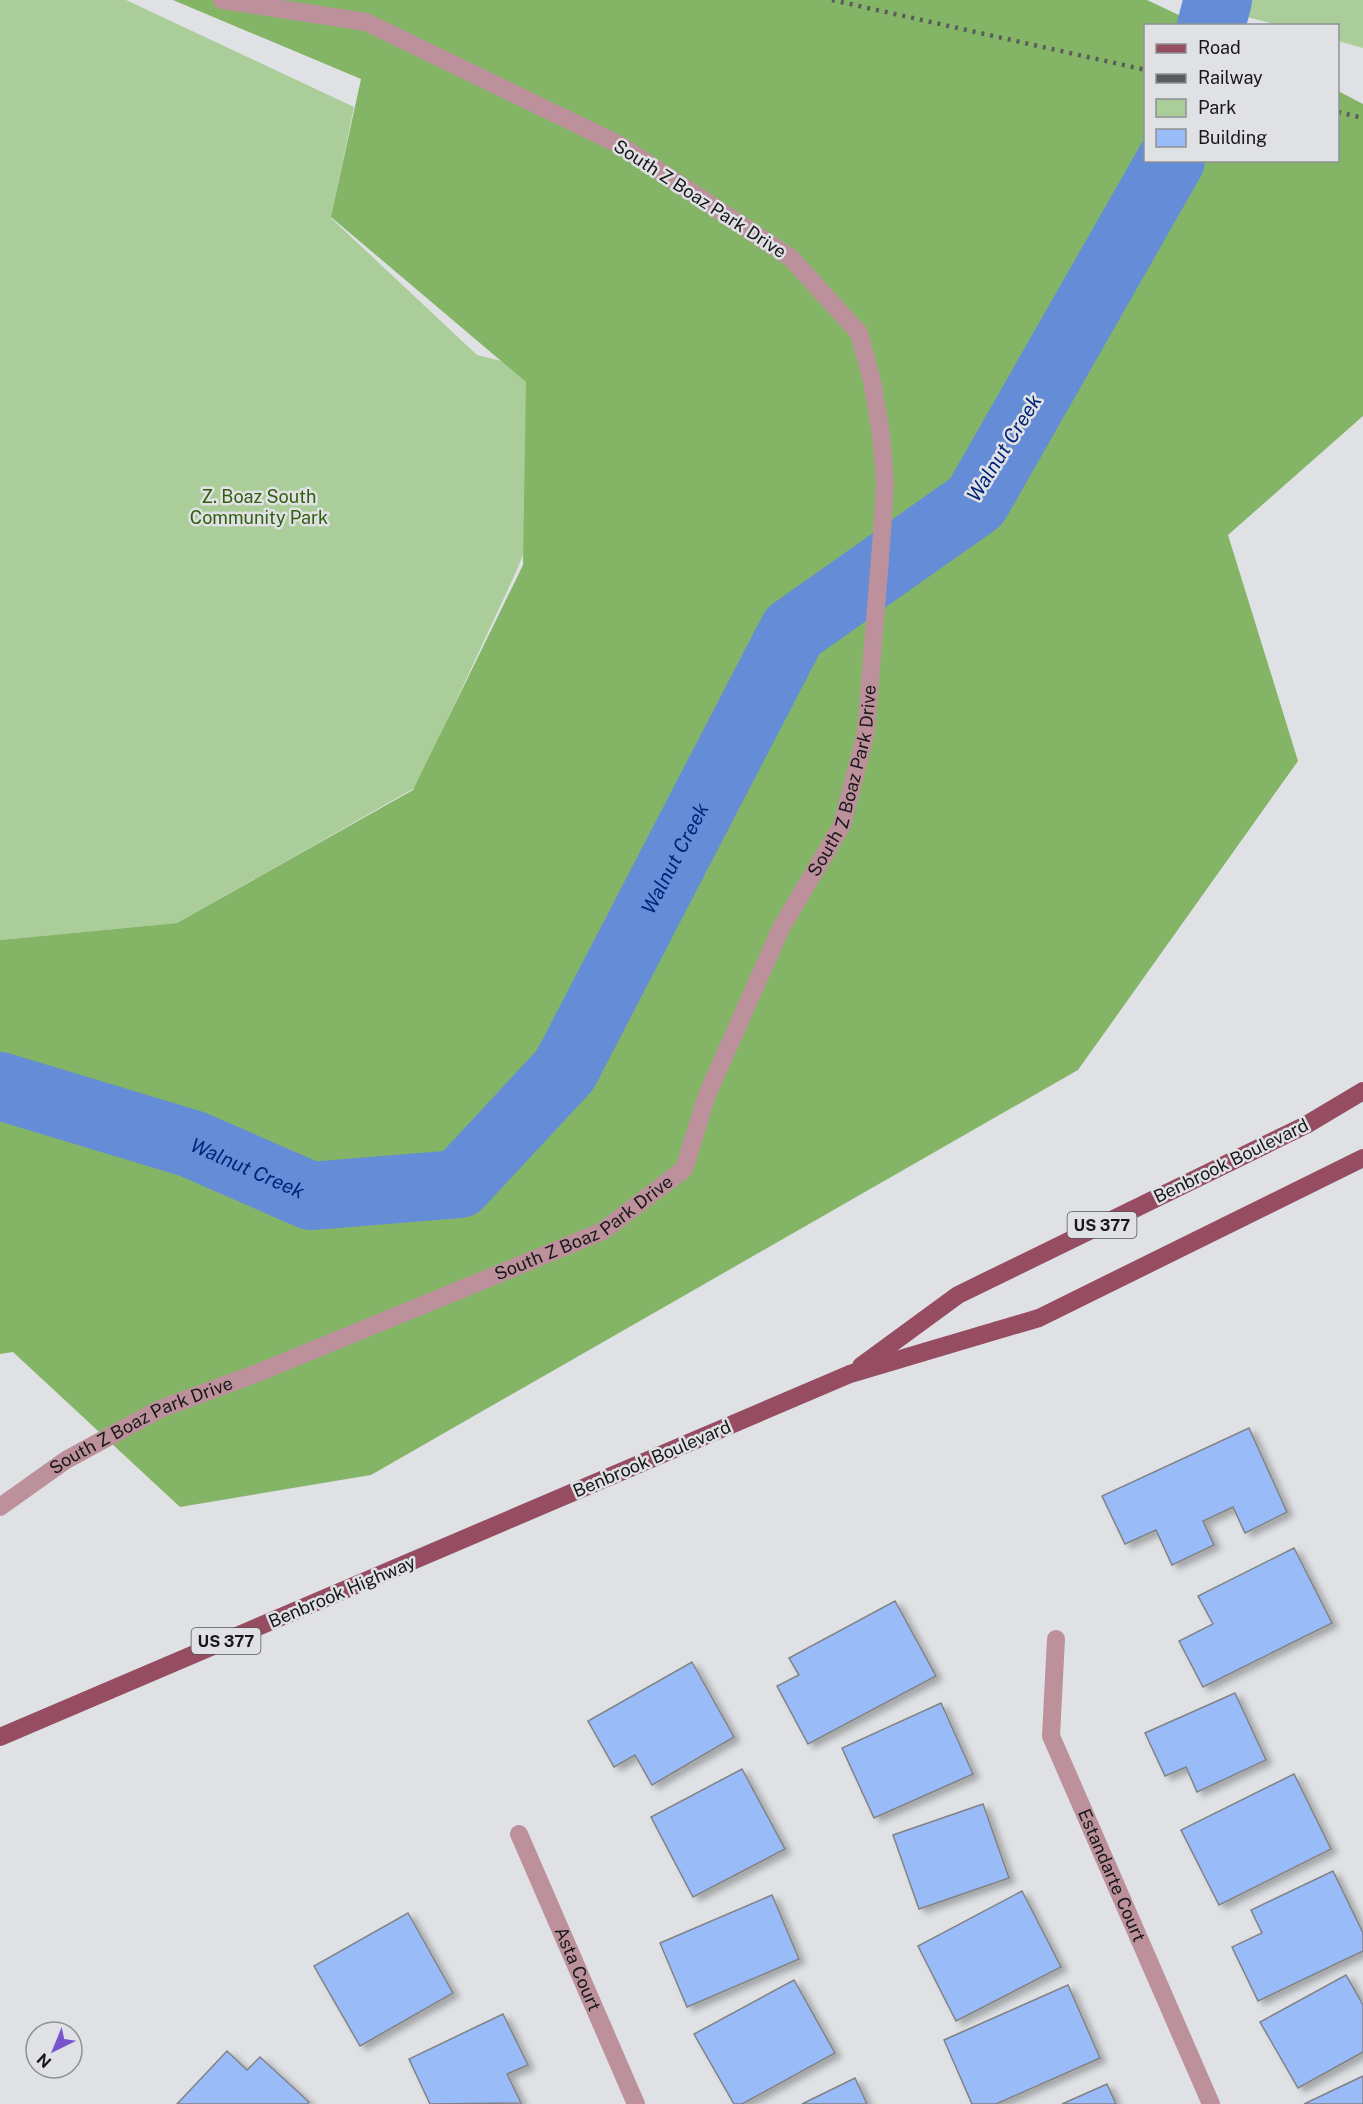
<svg xmlns="http://www.w3.org/2000/svg" width="1363" height="2104" viewBox="0 0 1363 2104" font-family="'Public Sans',sans-serif">
	<style>
		.green { fill: #abcd99 }
		.forest { fill: #84b567 }
		.lines { fill: none; stroke-linecap: round; stroke-linejoin: round }
		.river { stroke: #658cd6; stroke-width: 68 }
		.building { fill: #99bbf8; stroke: #818285; stroke-width: 1.5; filter: url(#shadow) }
		.minor { stroke: #bc919b; stroke-width: 18 }
		.major { stroke: #964c61; stroke-width: 18 }
		.rail { stroke: #5a5b5d; stroke-width: 4.5; stroke-dasharray: 3 6; stroke-linecap: butt }
		.labels { text-anchor: middle; stroke-width: 5; stroke-linejoin: round; paint-order: stroke }
		.shield { fill: #dfe1e4; stroke: #545457; stroke-width: 1.5 }
		.shield-label { font-size: 16px; font-weight: bold; fill: #18181a }
		.street-label { font-size: 18px; fill: #18181a; stroke: #dfe1e4 }
		.park-label { font-size: 18px; fill: #315e0c; stroke: #dfe1e4 }
		.water-label { font-size: 20px; font-style: italic; fill: #002479; stroke: #dfe1e4 }
	</style>
	<defs>
		<filter id="shadow"><feDropShadow dx="6" dy="4" stdDeviation="3" flood-color="#0004"/></filter>
	</defs>
	<rect width="100%" height="100%" fill="#dfe1e4"/>
	<g class="green">
		<path d="M0 0H126L354 107 331 218 477 355 580 380 532 533 516 572 416 787 177 923 0 940Z"/>
		<path d="M1182 0H1363V48L1338 41V26L1278 25Z"/>
	</g>
	<path class="forest" d="M173 0H1147L1200 25 1146 26V160H1338V91L1363 104V416L1228 535 1298 761 1078 1070 371 1475 180 1507 13 1352 0 1354V940L177 923 413 790 523 565 526 382 331 217 361 79Z"/>
	<g class="lines">
		<g class="river">
			<path d="M1211 26 1218 0"/>
			<path id="s1" d="M0 1086 192 1144 311 1196 459 1184 565 1070 793 631 976 502 1171 160"/>
		</g>
	</g>
	<g class="building">
		<path d="M1249 1428 1287 1512 1245 1533 1233 1507 1203 1521 1214 1545 1172 1565 1156 1530 1125 1544 1102 1496Z"/>
		<path d="M1294 1548 1332 1623 1203 1687 1179 1641 1213 1624 1198 1596Z"/>
		<path d="M895 1601 936 1676 808 1744 777 1686 799 1675 789 1658Z"/>
		<path d="M692 1662 734 1737 652 1785 635 1755 614 1767 588 1721Z"/>
		<path d="M1235 1693 1266 1760 1197 1792 1186 1767 1165 1776 1145 1733Z"/>
		<path d="M941 1703 973 1774 874 1818 842 1748Z"/>
		<path d="M742 1769 785 1849 693 1897 651 1817Z"/>
		<path d="M1294 1774 1331 1849 1219 1905 1181 1830Z"/>
		<path d="M983 1804 1009 1878 919 1909 893 1835Z"/>
		<path d="M1333 1871 1363 1933V1951L1258 2001 1232 1947 1262 1933 1251 1910Z"/>
		<path d="M1022 1891 1061 1967 956 2021 918 1946Z"/>
		<path d="M772 1895 799 1959 687 2007 660 1943Z"/>
		<path d="M408 1913 453 1993 360 2046 314 1966Z"/>
		<path d="M1346 1975 1363 2005V2052L1298 2088 1260 2022Z"/>
		<path d="M794 1980 835 2053 742 2104H734L694 2034Z"/>
		<path d="M1068 1985 1100 2058 996 2104H972L944 2040Z"/>
		<path d="M503 2014 528 2065 507 2074 521 2103 430 2104 409 2059Z"/>
		<path d="M227 2051 247 2070 260 2057 309 2102 307 2104H177Z"/>
		<path d="M1363 2076V2104H1304Z"/>
		<path d="M855 2078 867 2104H802Z"/>
		<path d="M1107 2084 1116 2104H1062Z"/>
	</g>
	<g class="lines">
		<g class="minor">
			<path id="s2" d="M0 1507 66 1460 160 1409 255 1374 603 1231 684 1169 707 1095 781 928 842 825 866 732 882 533 885 482 881 434 872 381 859 333 791 258 620 145 366 22 222 0"/>
			<path id="s3" d="M1056 1639 1051 1736 1211 2104"/>
			<path id="s4" d="M519 1834 636 2104"/>
		</g>
		<g class="major">
			<path d="M861 1366 958 1295 1306 1125 1363 1091"/>
			<path d="M0 1737 850 1374 1039 1318 1363 1158"/>
		</g>
		<g class="rail">
			<path d="M832 0 1146 70"/>
			<path d="M1338 112 1363 118"/>
		</g>
	</g>
	<g class="labels">
		<g class="shield">
			<rect x="1067.5" y="1212" width="69" height="26" rx="4.5"/>
			<rect x="191.5" y="1628" width="69" height="26" rx="4.5"/>
		</g>
		<g class="shield-label">
			<text x="1102" y="1231">US 377</text>
			<text x="226" y="1647">US 377</text>
		</g>
		<g class="street-label">
			<text transform="translate(700 199) rotate(33)" y="6">South Z Boaz Park Drive</text>
			<text dy="6" stroke="none"><textPath href="#s2" startOffset="1190">South Z Boaz Park Drive</textPath></text>
			<text transform="translate(1231 1161) rotate(-26)" y="6">Benbrook Boulevard</text>
			<text dy="6" stroke="none"><textPath href="#s2" startOffset="650">South Z Boaz Park Drive</textPath></text>
			<text dy="6" stroke="none"><textPath href="#s2" startOffset="164">South Z Boaz Park Drive</textPath></text>
			<text transform="translate(652 1459) rotate(-23)" y="6">Benbrook Boulevard</text>
			<text transform="translate(342 1592) rotate(-23)" y="6">Benbrook Highway</text>
			<text dy="6" stroke="none"><textPath href="#s3" startOffset="249">Estandarte Court</textPath></text>
			<text dy="6" stroke="none"><textPath href="#s4" startOffset="147">Asta Court</textPath></text>
		</g>
		<g class="park-label">
			<text x="259" y="503">Z. Boaz South<tspan x="259" dy="21">Community Park</tspan></text>
		</g>
		<g class="water-label">
			<text transform="translate(1004 448) rotate(-58)" y="7">Walnut Creek</text>
			<text dy="7" stroke="none"><textPath href="#s1" startOffset="873">Walnut Creek</textPath></text>
			<text dy="7" stroke="none"><textPath href="#s1" startOffset="261">Walnut Creek</textPath></text>
		</g>
	</g>
	<rect x="1144" y="24" width="195" height="138" fill="#dfe1e4" stroke="#8f9193" stroke-width="1.5"/>
	<rect x="1156" y="44" width="30" height="9" fill="#964c61" stroke="#8f9193" stroke-width="1.5"/>
	<text x="1198" y="54" font-size="18" fill="#18181a">Road</text>
	<rect x="1156" y="74" width="30" height="9" fill="#5a5b5d" stroke="#8f9193" stroke-width="1.5"/>
	<text x="1198" y="84" font-size="18" fill="#18181a">Railway</text>
	<rect x="1156" y="99" width="30" height="18" fill="#abcd99" stroke="#8f9193" stroke-width="1.5"/>
	<text x="1198" y="114" font-size="18" fill="#18181a">Park</text>
	<rect x="1156" y="129" width="30" height="18" fill="#99bbf8" stroke="#8f9193" stroke-width="1.5"/>
	<text x="1198" y="144" font-size="18" fill="#18181a">Building</text>
	<g transform="translate(54 2050) rotate(223)"><circle r="28" fill="#dfe1e4" stroke="#8f9193" stroke-width="1.5"/>
	<path d="M0-4.5L10 22L0 15L-10 22Z" fill="#7855cf"/>
	<text y="-9" font-size="16" font-weight="bold" text-anchor="middle" fill="#18181a">N</text>
	</g>
</svg>
